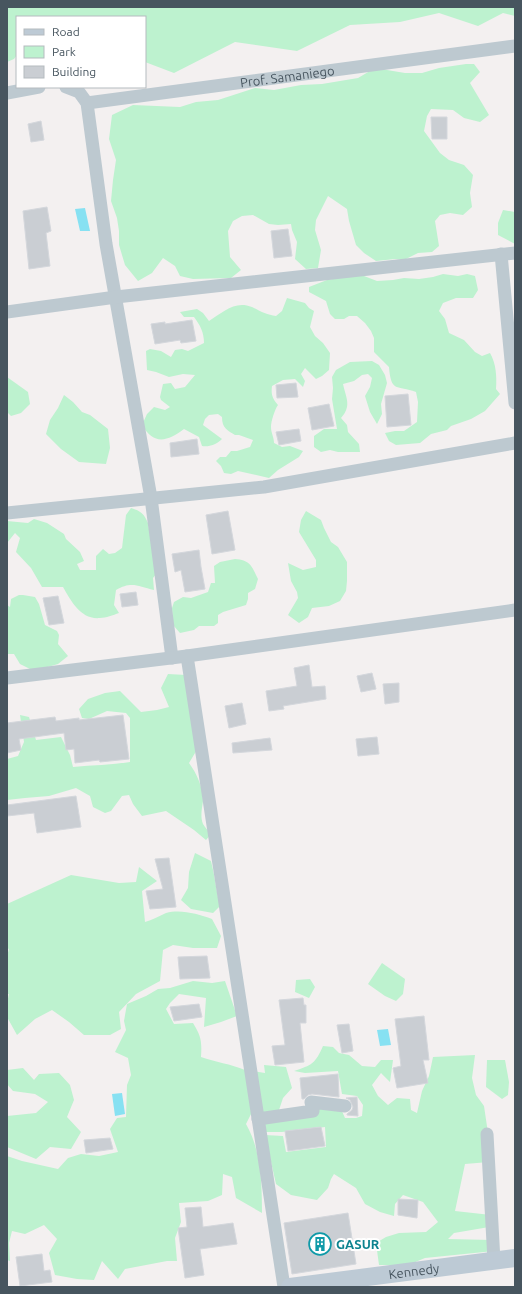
<svg xmlns="http://www.w3.org/2000/svg" width="522" height="1294" viewBox="0 0 522 1294" font-family="Ubuntu,sans-serif">
	<style>
		.green { fill: #bdf2cf }
		.water { fill: #87e1f2 }
		.building { fill: #caced3; stroke: #d4d7dc }
		.lines { fill: none; stroke-linecap: round; stroke-linejoin: round }
		.street { stroke: #bdc9d0; stroke-width: 13 }
		.secondary { stroke: #bdcad5; stroke-width: 18 }
		.labels { text-anchor: middle; stroke-width: 4; stroke-linejoin: round; paint-order: stroke }
		.street-label { font-size: 13px; fill: #47555f; stroke: #fff }
		.culture-label { font-size: 13px; font-weight: bold; fill: #0d838f; stroke: #fff; text-anchor: start }
	</style>
	<rect width="100%" height="100%" fill="#f3f0f0"/>
	<g class="green">
		<path d="M7 7H515V16L503 13 478 26 439 13 400 22 350 25 297 51 235 42 174 73 145 62V17H17V55L14 59 7 62Z"/>
		<path d="M466 64H474L480 72 470 83 489 115 480 122 464 118 453 110 431 109 427 116 424 131 440 153 449 160 464 165 473 175 470 193 472 207 463 215 450 213 440 215 435 221 439 246 432 252 418 253 404 260 395 259 376 261 364 253 356 245 349 221 347 209 328 196 316 220 315 230 321 250 318 268 306 269 295 259 297 242 292 230 291 224 278 225 269 224 253 215 242 216 233 221 228 231 230 257 241 270 231 278 193 279 180 276 175 266 163 258 152 273 138 281 125 265 119 245V231L117 218 111 201 113 180 116 160 109 139 112 115 133 105 180 107 196 102 218 100 255 88 274 90 301 85 322 84 358 78 375 68 405 73H422L439 68Z"/>
		<path d="M503 210 515 212V244L498 235V223Z"/>
		<path d="M443 274 458 276 467 274 475 276 478 290 473 298H456L443 303 439 311 445 319 449 333 464 340 475 352 482 356 490 353C496 363 497 377 496 389L500 394 485 411 471 419 451 426 447 430 431 434 420 443 396 445 389 441 385 433 395 431H404L417 422 418 402 416 392C397 385 391 393 389 367L374 352V338L371 331 365 323 357 316H349L344 319H335L330 314 326 301 309 292V287L327 280 348 276H364L377 281 393 280 404 278 419 279 433 277Z"/>
		<path d="M287 298 305 303 309 308 314 311 310 327 315 336 323 343 330 353 329 370 322 376 316 379 305 368 301 374 305 381 303 387 295 379 283 380 272 386C271 394 272 398 278 405 275 409 271 421 271 427 271 433 274 437 274 443L282 447 290 446 303 451 299 457 278 470 269 478 238 471 231 474 224 473 221 466 216 461 220 457H226L231 451H237L250 447 253 440 239 435H235C227 430 222 428 222 417L218 414 209 415 205 419 203 425 222 439C216 445 209 447 202 446L199 437 184 429C168 441 154 446 142 425L147 414 154 407 165 410 170 407 161 400 160 397 163 384 171 383 175 389 185 387 195 375 183 374 169 377 156 372 147 370 146 351 150 349 161 351 171 357 175 350 182 349 188 351 204 343C204 332 200 325 194 317H184L180 312 197 309 203 313 209 321C223 312 235 300 252 307 260 311 267 315 276 316L282 311Z"/>
		<path d="M372 361 379 365 385 375 387 383 381 404 382 414 377 424 370 412 365 396 370 387 372 378 368 374 362 375 354 381 343 384C346 398 352 406 341 418L347 425 348 432 359 444 360 452H338L330 450 321 452 314 447V436L324 429H337L332 399 333 388 332 377 336 370 350 362Z"/>
		<path d="M7 377 28 392 30 404 21 413 11 416 7 412Z"/>
		<path d="M64 395 73 402 82 412 90 415 108 429 110 448 106 464 79 462 61 449 46 434 50 420 58 408Z"/>
		<path d="M131 508C141 511 144 514 148 523L156 574 153 578 154 590C138 586 131 581 116 590L114 605 119 613C113 615 106 618 100 618 81 620 71 601 63 587H42L31 568 16 552 20 538 15 533 7 543V521L28 523 34 519 47 523 64 534 66 539 80 552 84 561 77 564 80 570H96V556L103 549 109 554 115 553 122 548 126 515Z"/>
		<path d="M306 511 321 520 324 528 331 542 338 547 347 562V581L346 591 340 601 329 606 312 608 308 617 299 623 288 615 298 598 297 592 291 581 288 563 303 570 316 567V560L299 532 301 520Z"/>
		<path d="M235 559C251 560 252 567 258 579L255 589 248 593V599L246 605 223 612 218 615V623L214 626H199L194 630 180 633 173 625 172 608 174 602 183 597 191 598 208 592 211 583H215L214 566 220 562Z"/>
		<path d="M19 595H23L35 597 39 604 45 625 57 631 59 635 58 644 68 656 58 664 34 671 20 664 14 654H7V605L10 607 11 599Z"/>
		<path d="M168 674 186 675 198 748 189 763C197 774 203 787 203 801 202 809 200 816 203 824 205 827 208 831 211 834L206 840 194 830 166 811 142 816 133 804 129 795 122 796 111 811 105 813 93 807 90 796 76 788 49 796 25 798 7 800V759L18 756 24 742 20 715 29 717 36 740 61 737 70 755 73 767C92 765 111 765 130 762V718L126 713 107 711 89 719 82 718 79 709 88 699 105 693 120 691 141 712 157 710 169 707 161 688Z"/>
		<path d="M195 853 211 861C215 876 216 891 220 906L213 913 191 909 181 900 188 888 189 872Z"/>
		<path d="M139 867 157 881 142 891 145 922C152 920 159 916 166 913 181 909 198 914 212 919L221 936 217 948H193L173 945 163 950 160 981 136 994 119 1012 121 1029 110 1035H84L69 1022 52 1010 35 1019 17 1035 7 1017V1003L9 994H7V956L9 949 7 948V904L71 875 119 883 136 882Z"/>
		<path d="M382 963 405 979 403 994 396 1001 385 996 368 984Z"/>
		<path d="M310 979 315 987 309 998 295 992 296 980Z"/>
		<path d="M193 981 212 983 225 981 237 1016 221 1022 204 1027 206 998 179 994 170 1003 166 1009 174 1024 193 1023C201 1036 202 1041 201 1057 215 1062 231 1064 245 1070L252 1112 246 1124C261 1150 262 1183 262 1213L236 1198 232 1177 223 1174 222 1195 208 1201 179 1203 181 1222 175 1238 177 1261H167L125 1269 118 1279 102 1261 94 1280 77 1279 55 1275 49 1253 57 1239 44 1225 25 1234 12 1231 9 1243 10 1261 7 1260V1156L22 1161 58 1169 68 1158 81 1154 99 1156 118 1152 110 1129 117 1118 126 1117 127 1085 131 1075 128 1058 115 1052 126 1030 124 1021 127 1004 146 996 158 989 170 988Z"/>
		<path d="M323 1046 333 1047 339 1053 349 1055 362 1066 375 1067 381 1060H393L390 1082 381 1073 372 1085 378 1096 388 1105 397 1098 410 1099 411 1110 417 1113 422 1091 429 1076 433 1057 475 1055 472 1078 476 1095 484 1106 488 1133 489 1162 465 1164 455 1211 491 1215 495 1226 454 1233 448 1239 492 1240 494 1251 425 1258 408 1265H379L376 1243 386 1237 399 1233 426 1232 438 1222 423 1202 403 1195 395 1204 394 1216 380 1212 365 1204 356 1188 334 1174 331 1179 328 1188 317 1200 291 1195 276 1184 265 1135 283 1136 286 1152 326 1147 325 1127 282 1132H265L264 1122 319 1105 341 1109 345 1118H356L362 1116 363 1105 357 1096 342 1094 338 1071 305 1073 294 1071C312 1065 315 1064 323 1046Z"/>
		<path d="M487 1060H505L509 1082 508 1095 502 1099 486 1087Z"/>
		<path d="M264 1065 286 1067 292 1088 283 1098 278 1113H261L253 1071 265 1073Z"/>
		<path d="M23 1068 34 1080 39 1074 59 1073 70 1085 74 1100 67 1117 81 1132 71 1149 50 1147 36 1159 7 1147V1116L36 1113 48 1102 35 1094 13 1091 7 1084V1070Z"/>
	</g>
	<g class="water">
		<path d="M85 208 90 231H80L75 209Z"/>
		<path d="M388 1029 391 1045 380 1046 377 1030Z"/>
		<path d="M122 1093 125 1114 115 1116 112 1094Z"/>
	</g>
	<g class="building">
		<path d="M431 117H447V139H432Z"/>
		<path d="M41 121 44 140 31 142 28 124Z"/>
		<path d="M47 207 51 231 46 233 50 266 29 269 23 211Z"/>
		<path d="M288 229 292 256 274 258 271 231Z"/>
		<path d="M192 320 196 341 181 343 180 340 155 344 151 324 165 322V324Z"/>
		<path d="M296 383 298 397 277 398 276 385Z"/>
		<path d="M408 394 411 425 387 427 385 396Z"/>
		<path d="M329 404 334 426 312 430 308 408Z"/>
		<path d="M299 429 301 441 279 445 276 432Z"/>
		<path d="M197 439 199 454 171 457 170 443Z"/>
		<path d="M228 511 235 550 212 554 206 515Z"/>
		<path d="M199 550 201 567 205 589 185 592 181 570 175 572 172 554Z"/>
		<path d="M136 592 138 605 122 607 120 594Z"/>
		<path d="M58 596 64 623 49 625 43 598Z"/>
		<path d="M309 665 312 687 325 686 326 699 283 706 284 709 269 711 266 691 297 686 294 668Z"/>
		<path d="M372 673 376 689 361 692 357 676Z"/>
		<path d="M399 683V702L385 704 383 684Z"/>
		<path d="M242 703 246 724 229 728 225 706Z"/>
		<path d="M123 715 129 759 100 762 99 760 75 763 74 749 66 750 64 733 19 739 21 750 7 753V723L55 717 56 721 79 718V720Z"/>
		<path d="M377 737 379 754 358 756 356 739Z"/>
		<path d="M270 738 272 750 233 753 232 743Z"/>
		<path d="M76 796 81 827 37 833 34 813 7 816V805Z"/>
		<path d="M169 858 176 907 150 909 146 891 163 889 155 859Z"/>
		<path d="M207 956 210 978 180 979 178 957Z"/>
		<path d="M303 998 304 1005H306V1023H300L304 1062 275 1065 272 1046 285 1045 279 1000Z"/>
		<path d="M199 1004 202 1017 174 1021 170 1007Z"/>
		<path d="M424 1016 429 1060H423L428 1083 397 1088 393 1068 401 1066 395 1019Z"/>
		<path d="M349 1024 353 1051 342 1053 337 1025Z"/>
		<path d="M338 1074 339 1097 312 1094 308 1095 304 1099H302L300 1078Z"/>
		<path d="M357 1097 358 1116 347 1115V1114L352 1110 353 1107 350 1100 346 1098Z"/>
		<path d="M321 1127 325 1146 288 1151 285 1131Z"/>
		<path d="M110 1138 113 1149 86 1153 84 1140Z"/>
		<path d="M398 1199 418 1200 417 1218 398 1215Z"/>
		<path d="M201 1207 203 1227 233 1223 237 1244 200 1249 204 1275 185 1278 178 1228 187 1227 185 1208Z"/>
		<path d="M348 1213 356 1264 292 1274 284 1223Z"/>
		<path d="M42 1254 44 1271 50 1270 52 1282 20 1286 16 1257Z"/>
	</g>
	<g class="lines">
		<g class="street">
			<path d="M66 87 79 92 87 103 106 244 151 498 172 658"/>
			<path d="M7 93 39 87"/>
			<path id="s1" d="M87 103 515 46"/>
			<path d="M501 254 515 403"/>
			<path d="M7 312 116 297 515 253"/>
			<path d="M7 513 264 487 515 443"/>
			<path d="M187 656 284 1287"/>
			<path d="M7 678 187 656 515 610"/>
			<path d="M258 1119 313 1111 311 1102 345 1106"/>
			<path d="M487 1134 494 1261"/>
		</g>
		<path class="secondary" id="s2" d="M290 1287 515 1258"/>
	</g>
	<defs>
		<g id="building-ring" transform="scale(1.15)"><circle r="9.5" fill="#fff" stroke="#0f9aa8" stroke-width="1.5"/><path d="M-4-6H4V6H1V3H-1V6H-4ZM-2.5-4.3h1.7v1.8h-1.7ZM.8-4.3h1.7v1.8H.8ZM-2.5-1h1.7V.8h-1.7ZM.8-1h1.7V.8H.8Z" fill="#0f9aa8"/></g>
	</defs>
	<g fill-rule="evenodd">
		<use href="#building-ring" x="320" y="1244"/>
	</g>
	<g class="labels">
		<g class="street-label">
			<text dy="5" stroke="none"><textPath href="#s1" startOffset="202">Prof. Samaniego</textPath></text>
			<text dy="5" stroke="none"><textPath href="#s2" startOffset="125">Kennedy</textPath></text>
		</g>
		<g class="culture-label">
			<text x="336" y="1249">GASUR</text>
		</g>
	</g>
	<rect width="522" height="1294" fill="none" stroke="#47555f" stroke-width="16"/>
	<rect x="16" y="16" width="130" height="72" fill="#ffffff" stroke="#b5bbbf"/>
	<rect x="24" y="29" width="20" height="6" fill="#bdcad5" stroke="#b5bbbf"/>
	<text x="52" y="36" font-size="12" fill="#47555f">Road</text>
	<rect x="24" y="46" width="20" height="12" fill="#bdf2cf" stroke="#b5bbbf"/>
	<text x="52" y="56" font-size="12" fill="#47555f">Park</text>
	<rect x="24" y="66" width="20" height="12" fill="#caced3" stroke="#b5bbbf"/>
	<text x="52" y="76" font-size="12" fill="#47555f">Building</text>
</svg>
